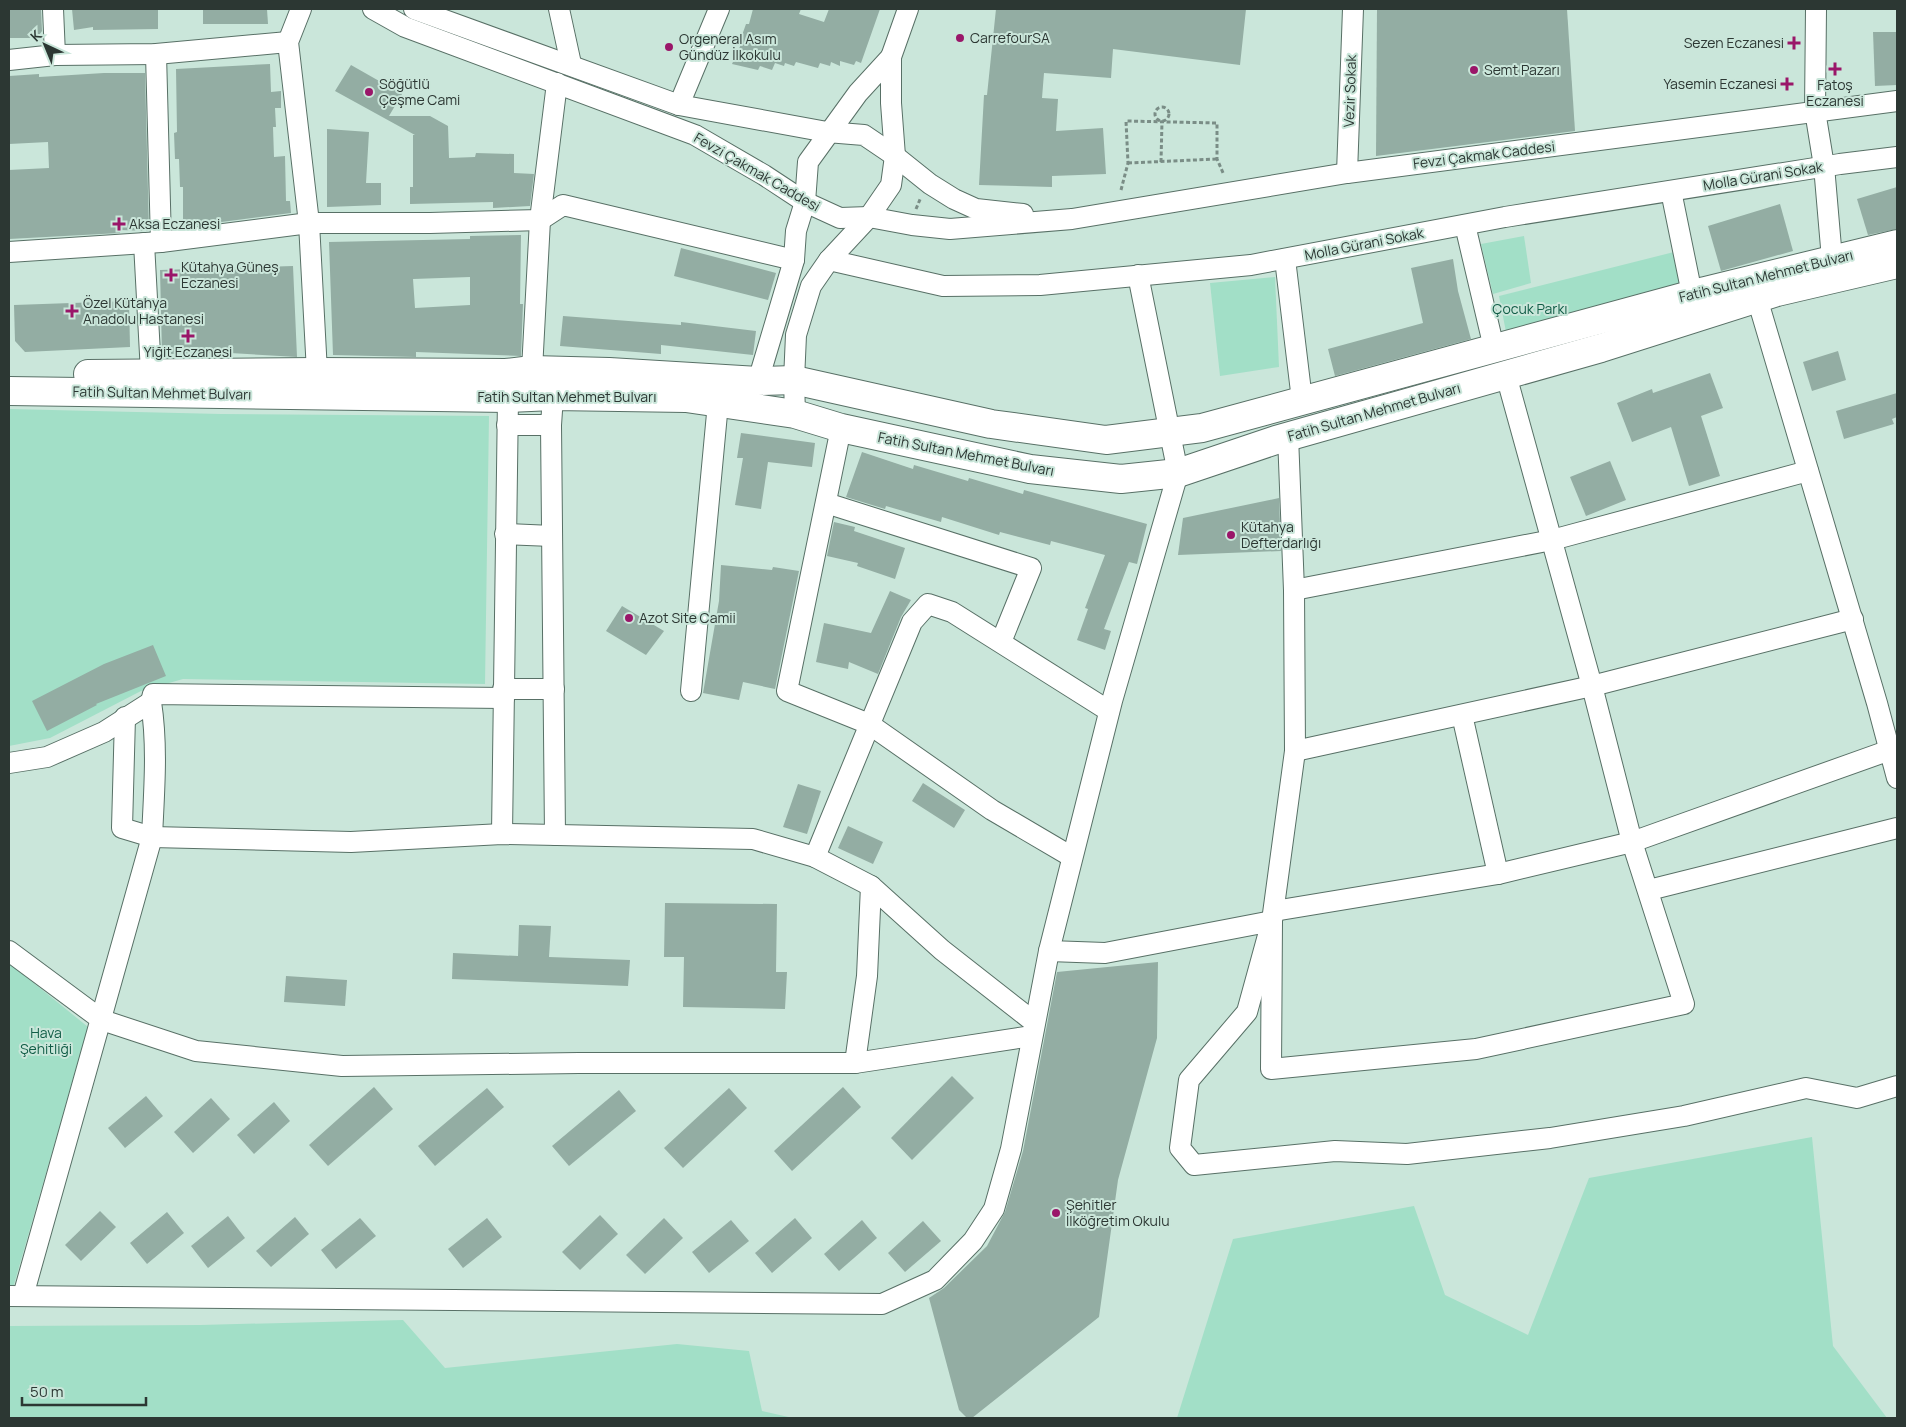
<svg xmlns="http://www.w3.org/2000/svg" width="1906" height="1427" viewBox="0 0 1906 1427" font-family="Manrope,sans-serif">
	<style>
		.green { fill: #a2dfc7 }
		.building { fill: #93ada3; fill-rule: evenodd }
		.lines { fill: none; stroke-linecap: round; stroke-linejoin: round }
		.minor-casing { stroke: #587066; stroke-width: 22 }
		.secondary-casing { stroke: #587066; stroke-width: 30 }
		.path { stroke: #7a8d86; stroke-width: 3; stroke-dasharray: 4 2.5; stroke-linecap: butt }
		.minor { stroke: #fff; stroke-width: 20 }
		.secondary { stroke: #fff; stroke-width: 28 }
		.poi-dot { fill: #9a1669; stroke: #cae6da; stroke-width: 2 }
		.labels { text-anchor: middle; stroke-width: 4; stroke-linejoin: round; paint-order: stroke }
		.poi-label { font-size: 14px; fill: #2c3733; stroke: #cae6da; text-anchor: start }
		.street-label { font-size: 14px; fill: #2c3733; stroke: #cae6da }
		.park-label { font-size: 14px; fill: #115d47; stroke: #cae6da }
	</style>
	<rect width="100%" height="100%" fill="#cae6da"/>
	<g class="green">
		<path d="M1524 236 1531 283 1493 294 1481 244Z"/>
		<path d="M1674 252 1684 288 1507 337 1499 296Z"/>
		<path d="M1275 277 1279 367 1220 376 1210 283Z"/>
		<path d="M9 409 221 414 489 416 485 684 183 679 141 691 50 738 9 746Z"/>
		<path d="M9 963 88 1027 13 1288H9Z"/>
		<path d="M1812 1137 1833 1346 1887 1418H1177L1233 1239 1414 1206 1445 1295 1528 1335 1589 1178Z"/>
		<path d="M403 1320 445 1368 677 1344 749 1351 762 1411 793 1418H9V1326L200 1325Z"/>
	</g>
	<g class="building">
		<path d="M9 9H41L42 31 37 38H9Z"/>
		<path d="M72 9H158V29L93 30V27L74 30Z"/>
		<path d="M203 9H267L268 24H203Z"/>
		<path d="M753 9H801L799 14 824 22 829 9H880L861 63 856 61 854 65 840 61V66L831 62 830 66 820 63 818 68 796 62 794 66 785 63 784 66 775 63 772 70 760 66 758 70 732 64 742 42 740 41 746 24H749Z"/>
		<path d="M996 9H1246L1240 65 1113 49 1111 78 1044 73 1042 98 1058 99 1056 131 1103 128 1106 174 1052 176V187L979 185 984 95H987Z"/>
		<path d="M1377 9H1567L1575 131 1376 156Z"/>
		<path d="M1873 32H1897V85L1875 86Z"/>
		<path d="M270 64 271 92 281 91V108H275L276 127H273L274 157 285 156 286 201H290L291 213 183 227V187H180L179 159H175L174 133 177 132 176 69Z"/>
		<path d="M351 65 402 94 389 116H430L448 126 449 158 475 157 476 153 514 154V173L534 174 530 206 493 208V202L410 204V187H413V135H415L335 91Z"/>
		<path d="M104 73H145L149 231 120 230V233L9 239V170L49 168 48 142 9 144V76L39 74V77Z"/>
		<path d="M327 129 369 132 366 183H381V205L327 207Z"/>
		<path d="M1897 187V229L1868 235 1857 199Z"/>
		<path d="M1780 204 1793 251 1721 271 1708 226Z"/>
		<path d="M521 235 520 304H523L521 356 416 352V357L333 355 329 242 470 239V236ZM470 277V305L415 308 413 279Z"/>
		<path d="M681 248 776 273 768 300 674 276Z"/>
		<path d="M1453 259 1458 291 1471 339 1335 376 1328 349 1423 323 1411 268Z"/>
		<path d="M293 266 297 357 230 353 162 354 160 270Z"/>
		<path d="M129 301 130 347 25 352 15 341 14 305Z"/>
		<path d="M563 316 681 325V322L756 331 753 355 661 345V354L560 346Z"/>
		<path d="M1838 351 1846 380 1812 391 1803 362Z"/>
		<path d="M1710 373 1723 408 1701 416 1720 476 1689 486 1671 427 1632 442 1617 403 1652 389 1653 393Z"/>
		<path d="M1897 393V417L1892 419 1894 424 1844 439 1836 411Z"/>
		<path d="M741 433 815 443 812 467 768 462 761 509 735 505 743 458H737Z"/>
		<path d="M862 452 913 469 914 465 968 481 969 478 1023 494 1024 490 1147 524 1137 564 1129 562 1104 629 1111 631 1105 650 1077 640 1088 609 1085 608 1105 555 1051 541 1050 545 1000 532 999 535 942 517 941 522 886 506 885 509 846 497Z"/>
		<path d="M1610 461 1626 500 1586 516 1570 477Z"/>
		<path d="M1279 498 1281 551 1178 555 1183 518Z"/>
		<path d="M834 522 855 527 854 531 905 548 895 579 857 566 858 563 827 556Z"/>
		<path d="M721 565 772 570 773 567 799 571 775 689 743 682 739 700 703 693 719 601Z"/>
		<path d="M890 591 911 600 901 617 878 674 849 662 848 669 816 662 824 623 871 633Z"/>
		<path d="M622 606 664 631 646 655 606 631Z"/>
		<path d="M153 645 166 676 96 704 97 705 47 731 32 701 104 664Z"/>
		<path d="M923 783 965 810 954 828 912 801Z"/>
		<path d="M798 784 821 791 807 834 783 827Z"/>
		<path d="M848 826 883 842 873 864 838 848Z"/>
		<path d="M665 903 777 904 776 972H787L785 1009 683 1007 684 957H664Z"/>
		<path d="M519 925 551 926 549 957 630 960 628 986 452 979 453 953 518 956Z"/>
		<path d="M1158 962 1157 1038 1118 1180 1099 1317 972 1418H967L959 1410 929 1298 944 1288 987 1246 1005 1212 1023 1151 1057 972Z"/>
		<path d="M286 976 347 980 345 1006 284 1002Z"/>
		<path d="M952 1076 974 1098 912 1160 891 1138Z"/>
		<path d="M374 1087 393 1109 328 1166 309 1145Z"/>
		<path d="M843 1087 861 1107 792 1171 774 1151Z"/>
		<path d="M487 1088 504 1107 435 1166 418 1146Z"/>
		<path d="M729 1088 747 1108 683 1168 664 1148Z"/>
		<path d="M619 1090 636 1111 569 1166 552 1146Z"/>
		<path d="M146 1096 163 1116 125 1148 108 1128Z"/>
		<path d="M211 1098 230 1119 193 1153 174 1132Z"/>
		<path d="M274 1102 290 1121 254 1154 237 1135Z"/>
		<path d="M100 1211 116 1227 81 1261 65 1245Z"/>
		<path d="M167 1212 184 1233 147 1264 130 1243Z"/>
		<path d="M600 1215 618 1234 580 1270 562 1252Z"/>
		<path d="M228 1216 245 1238 208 1268 191 1246Z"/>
		<path d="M295 1217 309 1234 271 1267 256 1251Z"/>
		<path d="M360 1218 376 1236 336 1269 321 1250Z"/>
		<path d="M487 1218 502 1237 463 1268 448 1249Z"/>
		<path d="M664 1218 683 1238 645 1274 626 1255Z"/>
		<path d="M795 1218 812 1238 772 1273 755 1253Z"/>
		<path d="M731 1220 749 1241 709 1273 692 1252Z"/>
		<path d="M862 1220 877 1238 839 1271 824 1254Z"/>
		<path d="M923 1221 941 1241 905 1272 888 1253Z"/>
	</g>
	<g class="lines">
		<g class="minor-casing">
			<g id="minor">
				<path d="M53 9 55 55"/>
				<path d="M301 9 288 42 309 223 317 372"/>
				<path d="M373 9 405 27 695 135 764 175 805 202 840 218 869 217 912 225 950 229 1072 219 1347 173 1897 101"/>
				<path d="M414 9 679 105 827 132 864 135 895 156 930 184 954 199 976 209 1023 214"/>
				<path d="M559 9 571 64"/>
				<path d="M1816 9 1815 111 1824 166 1832 259"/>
				<path d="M156 54 161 242"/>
				<path d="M9 60 55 55 156 54 288 42"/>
				<path d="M679 105 719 9"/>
				<path d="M1347 173 1353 9"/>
				<path d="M1671 191 1692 294"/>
				<path d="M1465 225 1494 348"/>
				<path d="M144 243 151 373"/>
				<path d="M9 252 161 242 309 223H430L540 220 563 205 794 260"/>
				<path d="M1285 259 1302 400"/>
				<path d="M829 260 943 286 1040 285 1251 265 1505 217 1840 164 1897 157"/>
				<path d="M1757 298 1877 703 1897 778"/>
				<path d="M532 370 540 220 557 83"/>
				<path d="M758 381 794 260 796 231 805 202 808 162 858 93 891 57"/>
				<path d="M553 396 551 425 555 835"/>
				<path d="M795 414 794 380 796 335 811 286 829 260 869 217 891 185 895 156 891 103V57L908 9"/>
				<path d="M507 425H551"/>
				<path d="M841 428 787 691 869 724 992 810 1072 857"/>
				<path d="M1288 436 1294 590 1295 751 1272 921 1271 1069 1476 1049 1684 1004 1632 842 1592 686 1506 375"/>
				<path d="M826 503 1031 568 1001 642"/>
				<path d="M505 534 552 536"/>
				<path d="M1294 590 1552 540 1808 471"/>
				<path d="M503 689H554"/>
				<path d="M691 691 718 403"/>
				<path d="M151 702 153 694 504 698"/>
				<path d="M1462 715 1498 874"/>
				<path d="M125 717 122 828 152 837 351 842 502 834 753 839 815 857 871 886 942 950 1034 1022"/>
				<path d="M1295 751 1592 686 1853 619"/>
				<path d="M9 763 47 757 104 732 151 702C158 747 154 792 152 837L23 1296"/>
				<path d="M502 834 508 398"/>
				<path d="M815 857 912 622 928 604 952 612 1109 711"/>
				<path d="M1649 890 1897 828"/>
				<path d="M1274 911 1498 874 1632 842 1890 750"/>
				<path d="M9 951 102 1020 196 1051 342 1066 579 1063H855L1032 1036"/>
				<path d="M1049 951 1105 953 1272 921 1247 1012 1189 1080 1180 1148 1194 1165 1335 1151 1407 1154 1550 1138 1684 1116 1806 1088 1857 1098 1897 1086"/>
				<path d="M855 1063 867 976 871 886"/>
				<path d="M9 1296 882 1304 935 1280 973 1241 994 1209 1011 1149 1049 951 1112 701 1178 473 1138 275"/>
			</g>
		</g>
		<g class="secondary-casing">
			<g id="secondary">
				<path d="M88 374 317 372 506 373 532 370 609 372 758 381 794 380 991 424 1106 440 1202 428 1705 291 1897 244"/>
				<path d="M9 391 508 398 553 396 686 398 795 414 841 428 1030 469 1121 479 1178 473 1276 440 1601 348 1777 292 1897 264"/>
			</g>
		</g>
		<g class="path">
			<circle cx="1162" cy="114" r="7"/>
			<path d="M1161 162 1162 121"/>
			<path d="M1128 163 1217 159"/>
			<path d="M1121 190 1128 163 1126 121 1217 123V159L1224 175"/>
			<path d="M916 209 921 197"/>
		</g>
		<use href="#minor" class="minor"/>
		<use href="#secondary" class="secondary"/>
	</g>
	<g class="poi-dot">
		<circle cx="960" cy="38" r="5"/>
		<path d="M1791.5 35.5h5v5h5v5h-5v5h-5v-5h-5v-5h5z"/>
		<circle cx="669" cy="47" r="5"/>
		<path d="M1832.5 61.5h5v5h5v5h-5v5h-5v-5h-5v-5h5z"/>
		<circle cx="1474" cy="70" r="5"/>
		<path d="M1784.5 76.5h5v5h5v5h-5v5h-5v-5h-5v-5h5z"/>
		<circle cx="369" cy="92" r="5"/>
		<path d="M116.5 216.5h5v5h5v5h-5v5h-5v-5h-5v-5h5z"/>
		<path d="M168.5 267.5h5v5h5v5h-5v5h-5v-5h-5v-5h5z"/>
		<path d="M69.5 303.5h5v5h5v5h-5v5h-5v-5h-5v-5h5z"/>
		<path d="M185.5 328.5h5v5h5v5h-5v5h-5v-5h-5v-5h5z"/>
		<circle cx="1231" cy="535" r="5"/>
		<circle cx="629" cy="618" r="5"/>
		<circle cx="1056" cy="1213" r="5"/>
	</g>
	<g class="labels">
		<g class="poi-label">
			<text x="970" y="43">CarrefourSA</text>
			<text x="679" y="44">Orgeneral Asım<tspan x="679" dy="16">Gündüz İlkokulu</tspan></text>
			<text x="1784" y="48" text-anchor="end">Sezen Eczanesi</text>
			<text x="1484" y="75">Semt Pazarı</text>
			<text x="379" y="89">Söğütlü<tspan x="379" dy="16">Çeşme Cami</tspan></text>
			<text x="1777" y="89" text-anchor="end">Yasemin Eczanesi</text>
			<text x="1835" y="90" text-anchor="middle">Fatoş<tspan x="1835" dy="16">Eczanesi</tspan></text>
			<text x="129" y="229">Aksa Eczanesi</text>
			<text x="181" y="272">Kütahya Güneş<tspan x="181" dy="16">Eczanesi</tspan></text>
			<text x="83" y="308">Özel Kütahya<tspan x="83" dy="16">Anadolu Hastanesi</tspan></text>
			<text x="188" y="357" text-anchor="middle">Yiğit Eczanesi</text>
			<text x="1241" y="532">Kütahya<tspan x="1241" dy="16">Defterdarlığı</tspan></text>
			<text x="639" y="623">Azot Site Camii</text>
			<text x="1066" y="1210">Şehitler<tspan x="1066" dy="16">İlköğretim Okulu</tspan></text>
		</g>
		<g class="street-label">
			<text transform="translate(1350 91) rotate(-88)" y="5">Vezir Sokak</text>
			<text transform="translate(1484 155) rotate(-7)" y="5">Fevzi Çakmak Caddesi</text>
			<text transform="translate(757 172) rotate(30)" y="5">Fevzi Çakmak Caddesi</text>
			<text transform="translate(1763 176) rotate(-9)" y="5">Molla Gürani Sokak</text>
			<text transform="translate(1364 244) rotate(-11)" y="5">Molla Gürani Sokak</text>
			<text transform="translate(1766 276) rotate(-14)" y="5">Fatih Sultan Mehmet Bulvarı</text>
			<text transform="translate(162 393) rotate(1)" y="5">Fatih Sultan Mehmet Bulvarı</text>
			<text x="567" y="402">Fatih Sultan Mehmet Bulvarı</text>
			<text transform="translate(1374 412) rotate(-16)" y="5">Fatih Sultan Mehmet Bulvarı</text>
			<text transform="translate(966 454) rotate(11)" y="5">Fatih Sultan Mehmet Bulvarı</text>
		</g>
		<g class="park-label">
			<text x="1530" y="314">Çocuk Parkı</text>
			<text x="46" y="1038">Hava<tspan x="46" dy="16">Şehitliği</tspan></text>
		</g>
	</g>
	<rect width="1906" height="1427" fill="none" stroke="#2c3733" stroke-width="20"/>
	<g transform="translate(45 45) rotate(316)" stroke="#cae6da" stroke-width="4" paint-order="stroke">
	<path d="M0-4L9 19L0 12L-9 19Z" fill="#2c3733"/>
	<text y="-8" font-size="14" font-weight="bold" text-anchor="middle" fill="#2c3733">K</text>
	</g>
	<path d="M22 1397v8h124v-8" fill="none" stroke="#2c3733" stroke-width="2.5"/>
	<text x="30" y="1397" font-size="15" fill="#2c3733" stroke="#cae6da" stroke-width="4" paint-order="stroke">50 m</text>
</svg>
